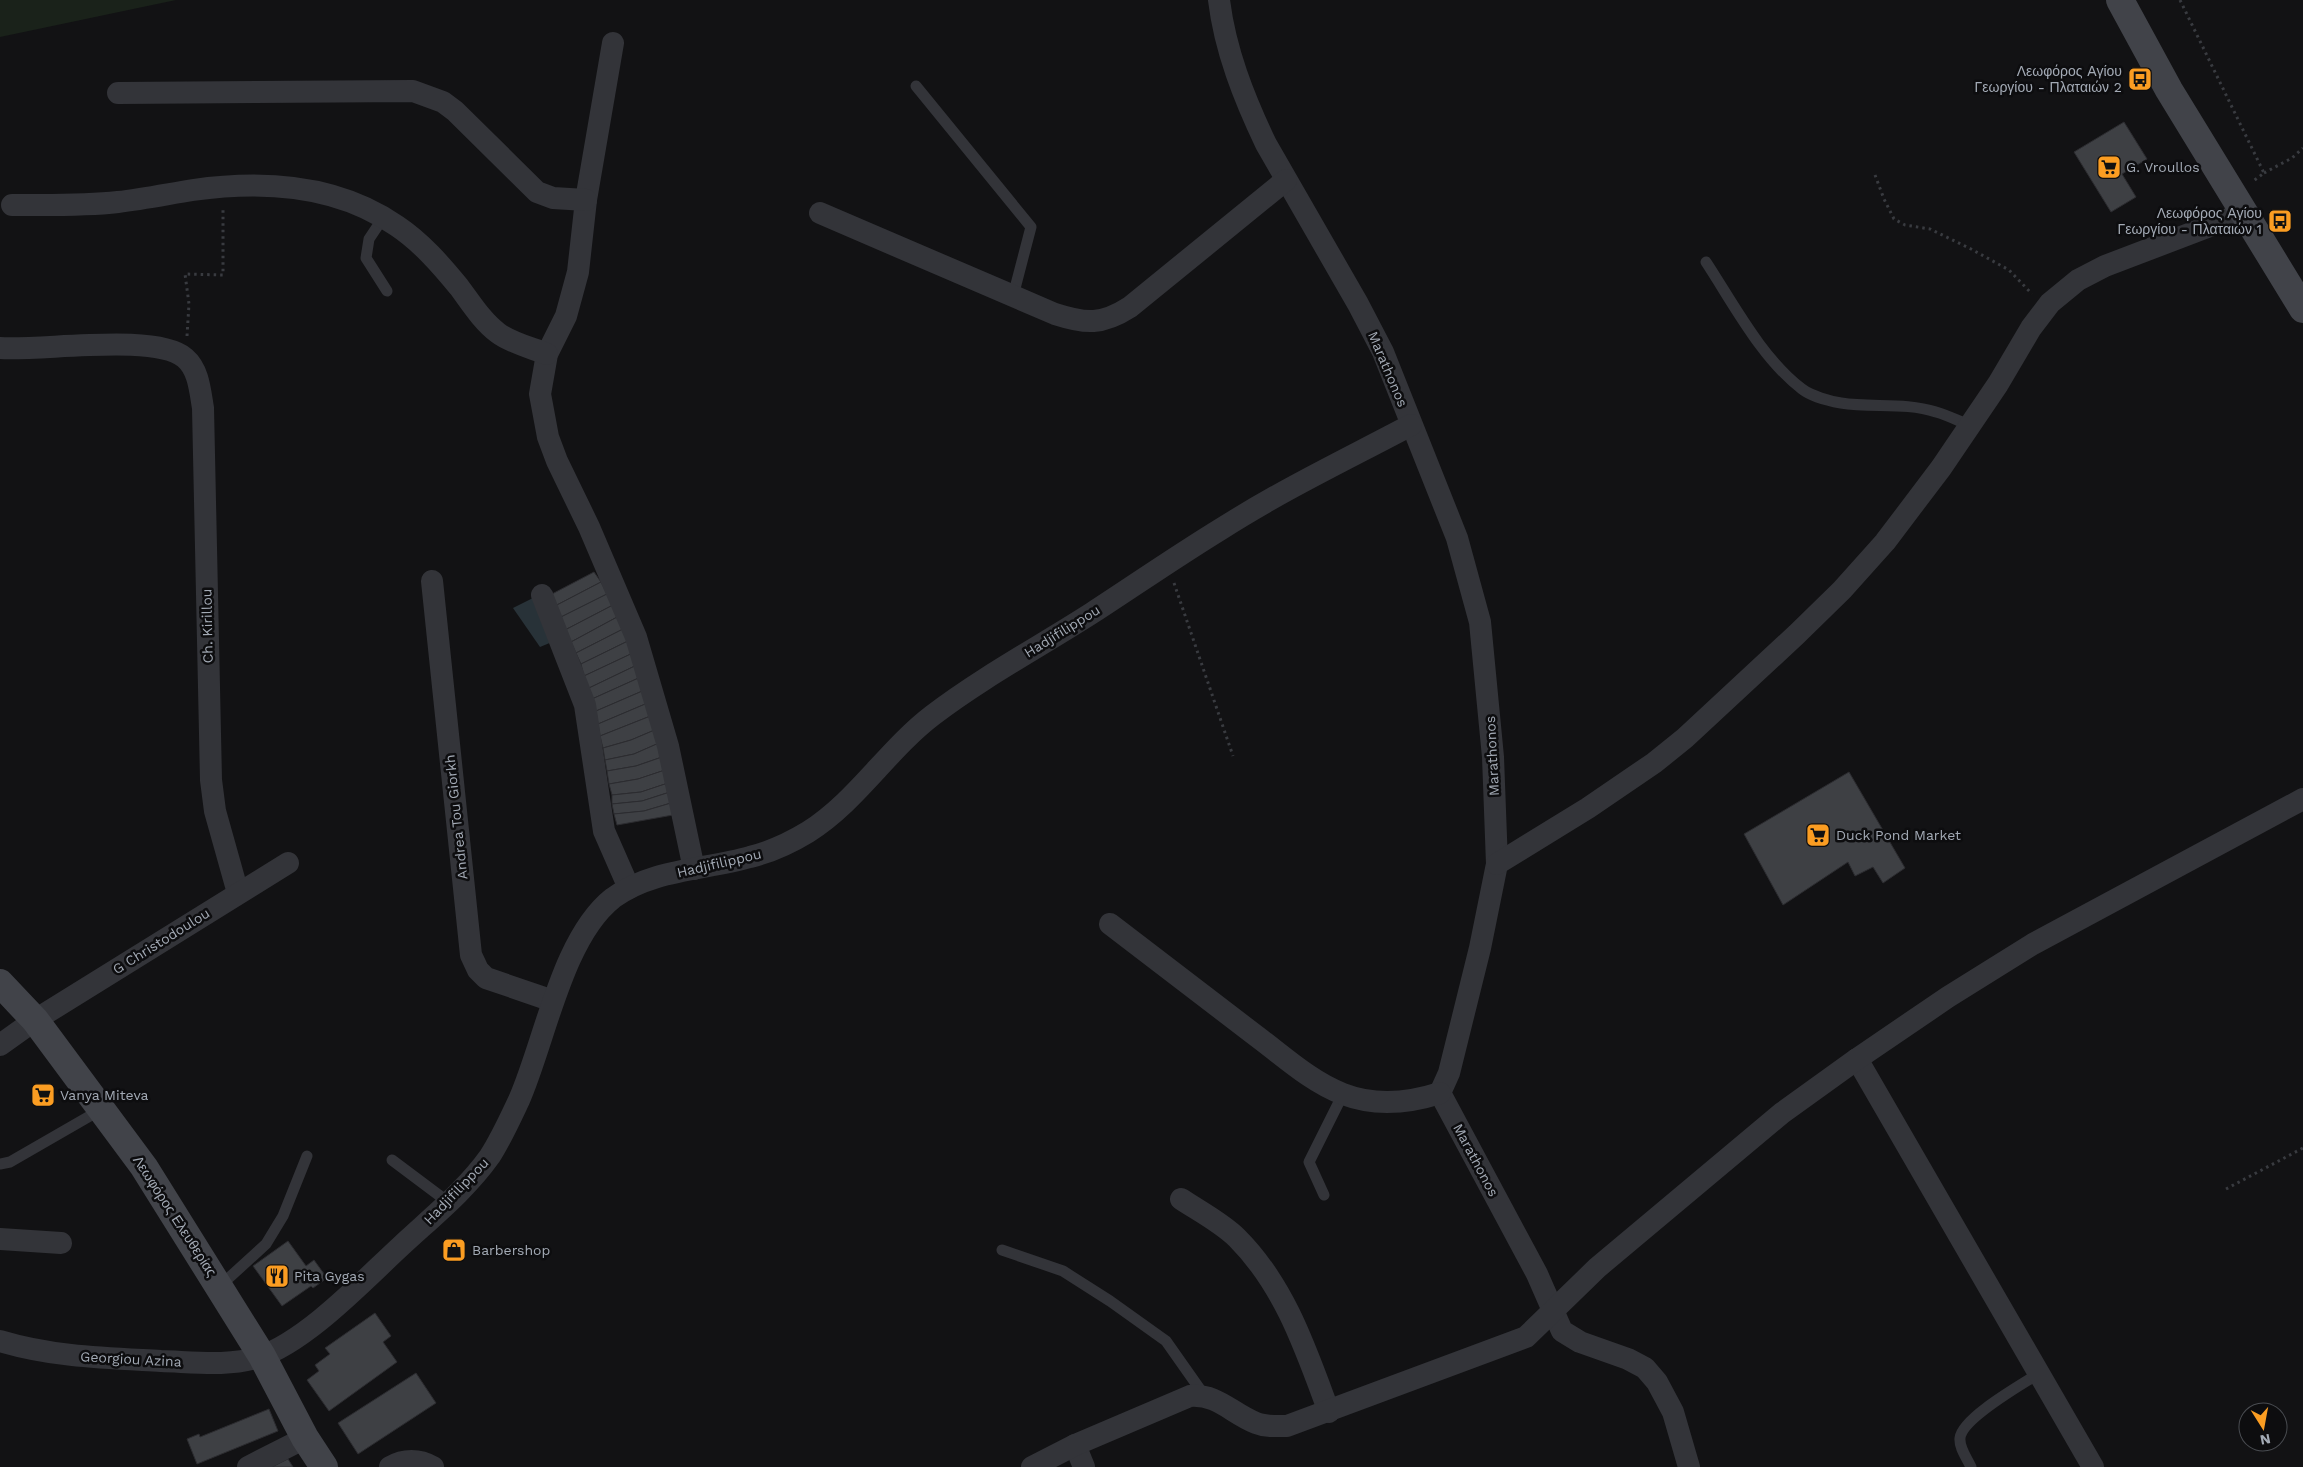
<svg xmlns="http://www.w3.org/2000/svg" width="2303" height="1467" viewBox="0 0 2303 1467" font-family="'Work Sans',sans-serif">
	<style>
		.green { fill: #1a221a }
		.water { fill: #283238 }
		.building { fill: #3e4044; stroke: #2c2c30 }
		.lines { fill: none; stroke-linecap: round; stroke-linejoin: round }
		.path { stroke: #393b40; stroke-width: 3; stroke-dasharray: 2.5 4; stroke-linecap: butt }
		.service { stroke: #333439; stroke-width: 11 }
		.minor { stroke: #333439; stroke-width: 22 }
		.secondary { stroke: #414349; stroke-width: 28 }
		.labels { text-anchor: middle; stroke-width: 5; stroke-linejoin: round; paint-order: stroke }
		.poi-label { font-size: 14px; fill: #a3aab5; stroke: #0d0d0f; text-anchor: start }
		.street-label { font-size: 14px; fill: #a3aab5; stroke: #0d0d0f }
	</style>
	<rect width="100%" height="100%" fill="#121214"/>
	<path class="green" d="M0 0H176L0 37Z"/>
	<path class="water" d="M537 596 552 642 540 647 513 608Z"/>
	<g class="building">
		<path d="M2124 122 2147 159 2122 174 2136 197 2111 212 2074 152Z"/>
		<path d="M594 572 601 582 555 606 552 594Z"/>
		<path d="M601 582 607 594 559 618 555 606Z"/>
		<path d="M607 594 613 605 565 630 559 618Z"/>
		<path d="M613 605 619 616 571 642 565 630Z"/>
		<path d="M619 616 625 628 576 653 571 642Z"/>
		<path d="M625 628 630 640 581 664 576 653Z"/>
		<path d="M630 640 635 652 584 676 581 664Z"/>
		<path d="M635 652 639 664 589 688 584 676Z"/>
		<path d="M639 664 643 676 592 699 589 688Z"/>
		<path d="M643 676 647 689 596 711 592 699Z"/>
		<path d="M647 689 650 702 598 724 596 711Z"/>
		<path d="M650 702 653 715 600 736 598 724Z"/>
		<path d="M653 715 657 729 631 740 603 748 600 736Z"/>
		<path d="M657 729 659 743 634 754 605 760 603 748 631 740Z"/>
		<path d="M659 743 662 757 636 766 607 771 605 760 634 754Z"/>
		<path d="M662 757 665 770 638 779 609 784 607 771 636 766Z"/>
		<path d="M665 770 668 783 641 792 612 795 609 784 638 779Z"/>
		<path d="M1849 772 1905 868 1883 883 1873 867 1855 876 1848 862 1783 905 1744 834Z"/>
		<path d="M668 783 670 792 642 801 612 804V795L641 792Z"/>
		<path d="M670 792 671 803 644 811 614 814 612 804 642 801Z"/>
		<path d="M671 803 673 815 617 825 614 814 644 811Z"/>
		<path d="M288 1241 306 1266 314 1260 327 1278 313 1288 311 1286 282 1306 253 1266Z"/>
		<path d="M375 1313 391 1336 383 1342 397 1362 329 1411 307 1380 319 1371 315 1365 330 1354 325 1348Z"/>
		<path d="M416 1373 436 1403 358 1454 338 1423Z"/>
		<path d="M269 1409 278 1431 197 1464 187 1439 199 1434 200 1437Z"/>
		<path d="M288 1459 293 1467H272Z"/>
	</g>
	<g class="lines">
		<g class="path">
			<path d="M2180 0 2264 173 2252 182"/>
			<path d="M2264 173 2292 158 2303 148"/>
			<path d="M1875 175 1884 199 1894 219 1905 225 1930 229 1971 249 2009 270 2032 294"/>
			<path d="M187 336 189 304 185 274 223 275V207"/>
			<path d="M1174 583 1233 756"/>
			<path d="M2226 1189 2303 1148"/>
		</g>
		<g class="service">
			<path d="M916 86 1031 227 1013 296"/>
			<path d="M383 218 369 239 366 258 387 291"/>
			<path d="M1706 262C1733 303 1762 359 1802 389 1811 396 1830 401 1841 403 1872 408 1905 402 1936 412 1947 415 1959 421 1971 426"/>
			<path d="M392 1160 448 1202"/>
			<path d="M0 1164 10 1162 102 1109"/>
			<path d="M1324 1195 1309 1162 1343 1094"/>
			<path d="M1002 1250 1063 1271 1110 1301 1166 1341 1204 1395"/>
			<path d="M220 1286 266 1244 283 1216 307 1156"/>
			<path d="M1971 1467C1967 1458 1959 1448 1960 1438 1962 1418 2021 1385 2038 1374"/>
		</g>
		<g class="minor">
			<path d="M1219 0C1225 50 1244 98 1266 144L1358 304 1383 352 1457 538 1480 622 1493 757 1497 864 1480 948 1449 1073 1440 1093 1537 1274 1562 1331 1580 1342 1628 1359 1645 1368 1657 1382 1673 1412 1689 1467"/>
			<path d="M613 43 586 200 578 272 566 316 547 354 540 394 548 437 557 461 589 527 636 637 668 746 694 869"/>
			<path d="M118 93 413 91 443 102 455 111 537 192 553 198 586 200"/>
			<path d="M12 205C48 205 83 206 118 202 143 199 168 194 193 190 263 180 338 185 397 226 421 242 441 265 459 287 471 303 482 321 498 333 511 343 532 348 547 354"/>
			<path d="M820 213 1055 314C1086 324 1102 325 1130 307L1286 180"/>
			<path d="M0 348C42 351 156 333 185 358 199 370 200 391 203 408L211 780 215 811 238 893"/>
			<path d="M432 581 471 955 478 970 486 978 553 1001"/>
			<path d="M542 595 585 705 604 831 629 888"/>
			<path d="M1497 864 1588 808 1654 763 1685 738 1797 634 1842 590 1885 542 1941 468 1998 384 2031 328 2050 303 2078 280 2105 266 2244 213"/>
			<path d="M1110 924C1158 961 1207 998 1255 1035 1282 1055 1311 1082 1343 1094 1374 1106 1409 1103 1440 1093"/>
			<path d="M0 1045 35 1020 288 863"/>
			<path d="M1857 1059 2093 1467"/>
			<path d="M1181 1199C1199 1211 1222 1223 1237 1238 1285 1286 1306 1350 1329 1412"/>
			<path d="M0 1239 61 1243"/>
			<path d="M0 1341C53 1357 106 1358 161 1361 193 1362 229 1367 259 1357 307 1341 364 1280 401 1246 431 1218 466 1190 490 1156 501 1139 510 1119 519 1100 545 1041 562 938 613 898 652 869 705 870 750 857 770 852 790 843 808 832 857 801 887 750 933 715 983 677 1039 647 1092 613 1135 585 1177 556 1221 529 1282 490 1347 459 1411 425"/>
			<path d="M1075 1445 1084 1467"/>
			<path d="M248 1467 305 1438"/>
			<path d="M390 1467C404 1459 419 1459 433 1467"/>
			<path d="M1032 1467 1075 1445 1190 1396C1218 1394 1231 1413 1256 1423 1266 1427 1276 1426 1287 1426L1526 1337 1597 1268 1782 1113 1857 1059 1948 997 2033 944 2303 799"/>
		</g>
		<g class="secondary">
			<path d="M2120 0 2169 90 2303 309"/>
			<path d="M0 983 35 1020 144 1167 262 1356 305 1438 324 1467"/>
		</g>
	</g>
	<defs>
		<g id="bus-square" transform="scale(1.25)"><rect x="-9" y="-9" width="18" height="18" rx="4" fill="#fb9d22" stroke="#0d0d0f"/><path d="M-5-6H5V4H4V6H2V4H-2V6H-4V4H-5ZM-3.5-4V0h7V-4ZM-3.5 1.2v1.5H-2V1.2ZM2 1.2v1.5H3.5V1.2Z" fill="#111"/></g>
		<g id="supermarket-square" transform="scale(1.25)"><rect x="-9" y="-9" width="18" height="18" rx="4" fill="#fb9d22" stroke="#0d0d0f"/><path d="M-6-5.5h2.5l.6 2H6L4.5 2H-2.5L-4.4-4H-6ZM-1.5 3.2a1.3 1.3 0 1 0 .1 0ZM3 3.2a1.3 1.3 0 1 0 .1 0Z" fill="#111"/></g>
		<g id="shop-square" transform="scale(1.25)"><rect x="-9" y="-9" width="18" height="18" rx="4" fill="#fb9d22" stroke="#0d0d0f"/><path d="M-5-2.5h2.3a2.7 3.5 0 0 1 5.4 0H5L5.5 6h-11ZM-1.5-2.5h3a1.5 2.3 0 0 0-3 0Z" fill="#111"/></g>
		<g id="restaurant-square" transform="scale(1.25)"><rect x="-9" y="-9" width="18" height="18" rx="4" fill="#fb9d22" stroke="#0d0d0f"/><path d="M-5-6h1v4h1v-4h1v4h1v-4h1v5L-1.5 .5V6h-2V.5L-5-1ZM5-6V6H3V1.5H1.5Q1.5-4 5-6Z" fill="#111"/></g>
	</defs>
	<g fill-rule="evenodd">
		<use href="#bus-square" x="2140" y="79"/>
		<use href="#supermarket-square" x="2109" y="167"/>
		<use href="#bus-square" x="2280" y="221"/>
		<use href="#supermarket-square" x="1818" y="835"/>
		<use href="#supermarket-square" x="43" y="1095"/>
		<use href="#shop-square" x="454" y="1250"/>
		<use href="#restaurant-square" x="277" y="1276"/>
	</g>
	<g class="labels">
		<g class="poi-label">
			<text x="2122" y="76" text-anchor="end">Λεωφόρος Αγίου<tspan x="2122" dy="16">Γεωργίου - Πλαταιών 2</tspan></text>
			<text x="2126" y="172">G. Vroullos</text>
			<text x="2262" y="218" text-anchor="end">Λεωφόρος Αγίου<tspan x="2262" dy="16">Γεωργίου - Πλαταιών 1</tspan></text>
			<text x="1836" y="840">Duck Pond Market</text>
			<text x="60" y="1100">Vanya Miteva</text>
			<text x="472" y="1255">Barbershop</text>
			<text x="294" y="1281">Pita Gygas</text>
		</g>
		<g class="street-label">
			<text transform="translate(1388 369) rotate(67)" y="5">Marathonos</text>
			<text transform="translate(207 626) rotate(-91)" y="5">Ch. Kirillou</text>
			<text transform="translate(1062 631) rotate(-32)" y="5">Hadjifilippou</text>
			<text transform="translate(1492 756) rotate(-93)" y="5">Marathonos</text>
			<text transform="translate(456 817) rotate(-96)" y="5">Andrea Tou Giorkh</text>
			<text transform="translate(719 863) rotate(-13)" y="5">Hadjifilippou</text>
			<text transform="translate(161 941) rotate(-32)" y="5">G Christodoulou</text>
			<text transform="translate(1476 1160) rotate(62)" y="5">Marathonos</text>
			<text transform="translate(456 1191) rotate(-46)" y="5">Hadjifilippou</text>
			<text transform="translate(175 1216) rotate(57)" y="5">Λεωφόρος Ελευθερίας</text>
			<text transform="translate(131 1359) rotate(3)" y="5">Georgiou Azina</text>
		</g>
	</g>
	<g transform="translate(2263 1427) rotate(169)"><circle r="24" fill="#0d0d0f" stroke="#494c51"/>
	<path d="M0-4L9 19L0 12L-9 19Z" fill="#fb9d22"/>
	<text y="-8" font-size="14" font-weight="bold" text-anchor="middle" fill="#a3aab5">N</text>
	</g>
</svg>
